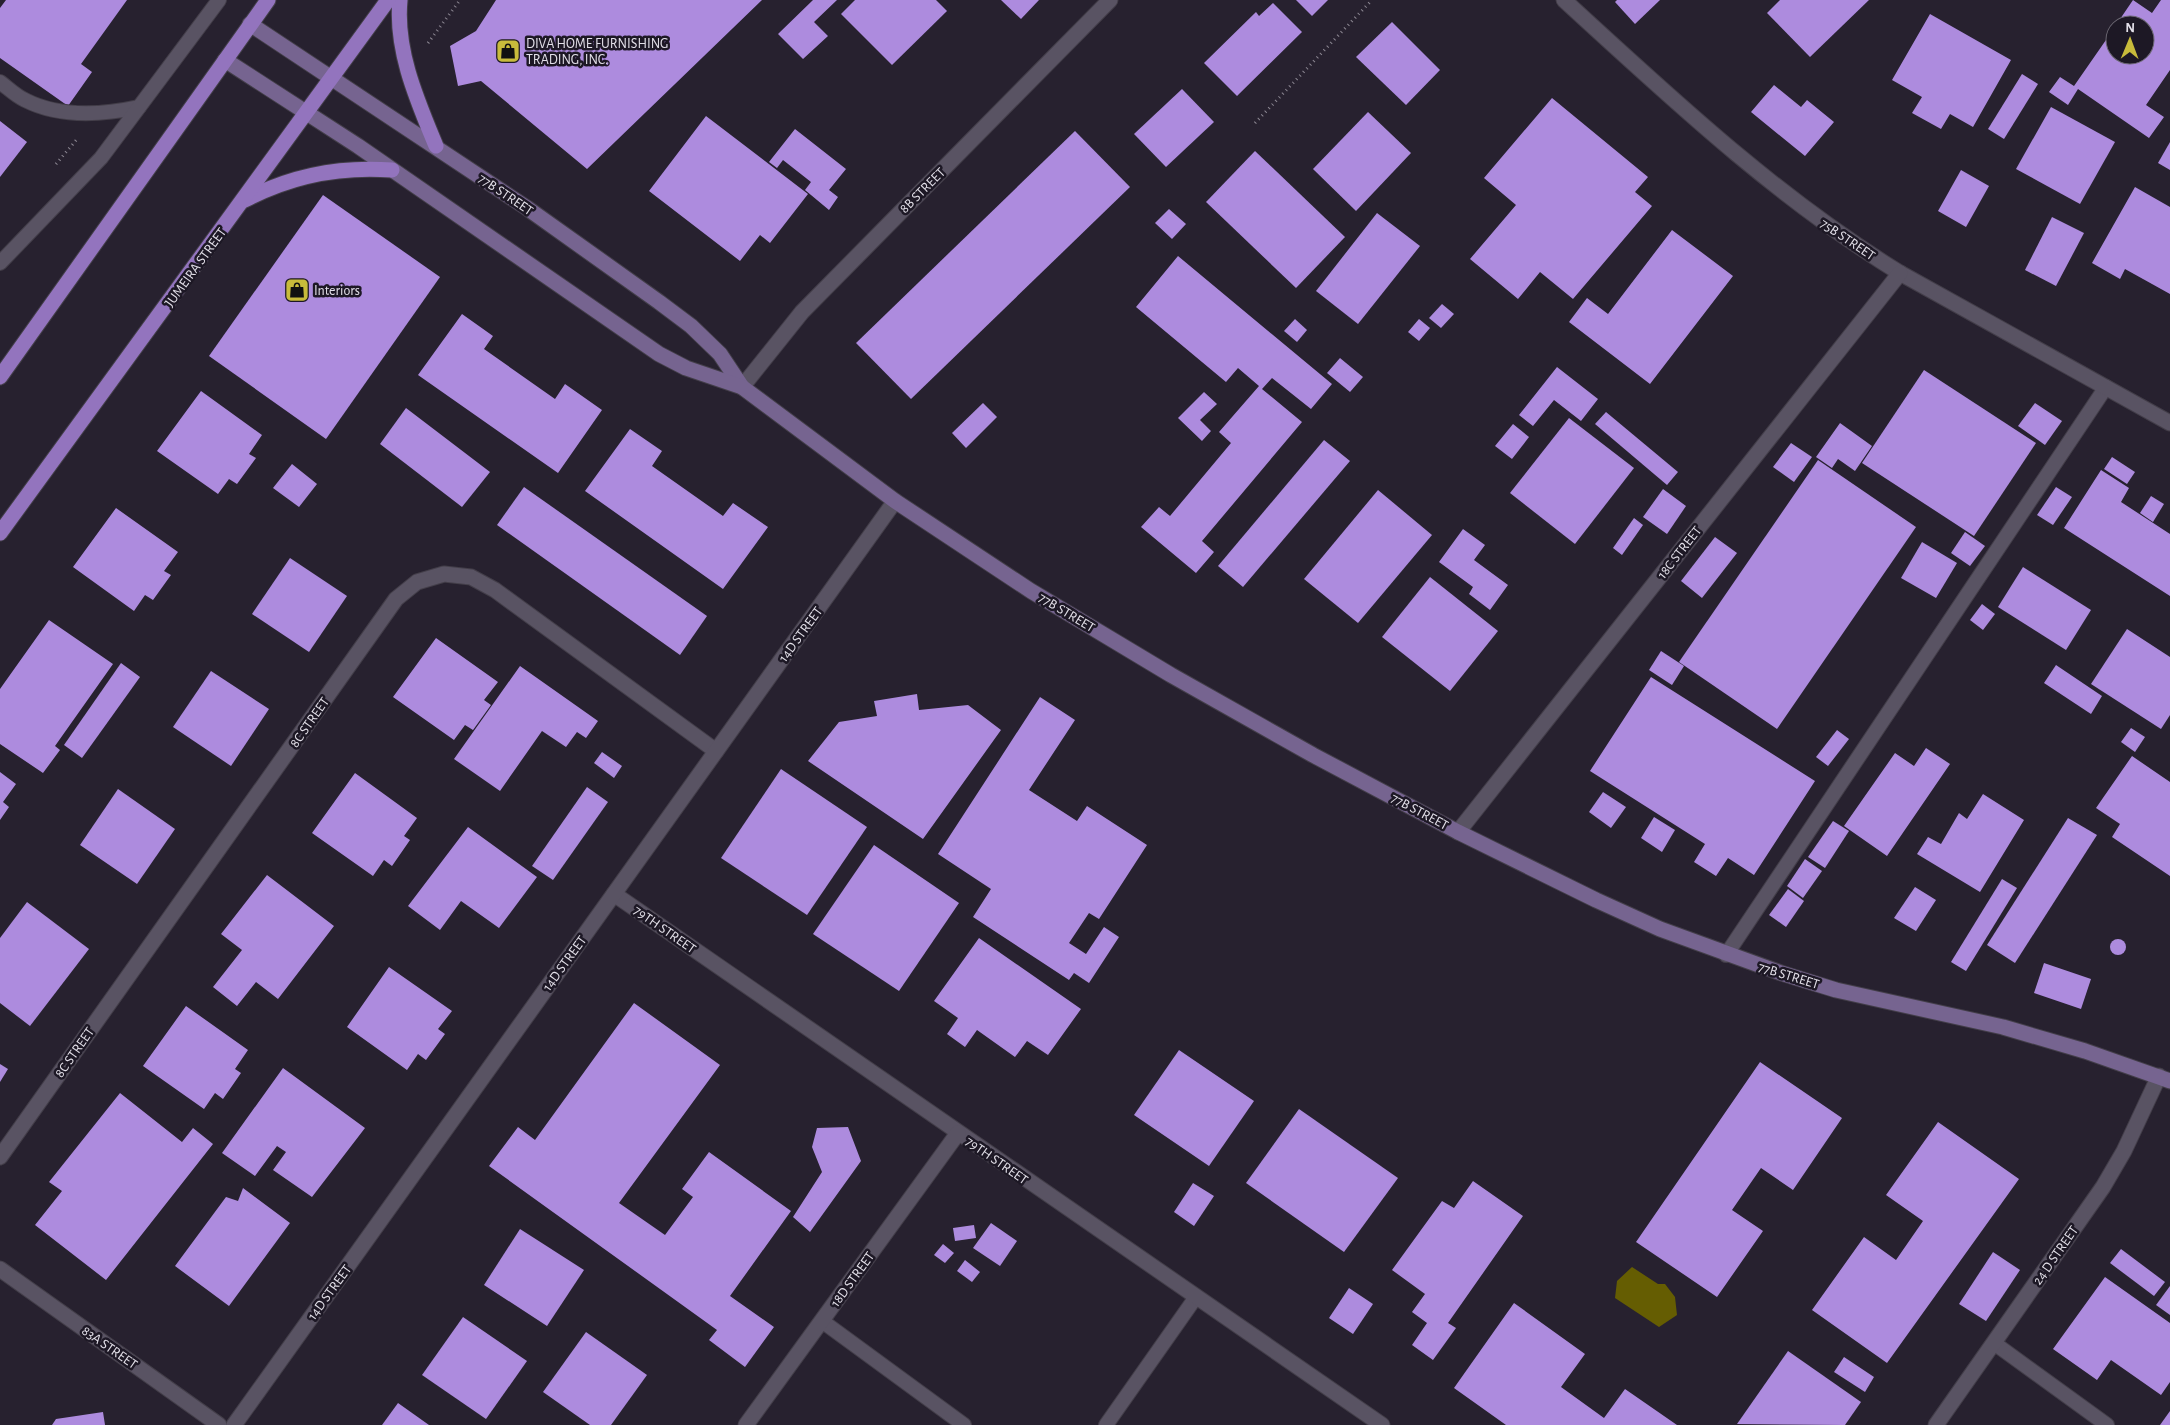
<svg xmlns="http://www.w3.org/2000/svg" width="2170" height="1425" viewBox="0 0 2170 1425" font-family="'Alegreya Sans',sans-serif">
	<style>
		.water { fill: #655d02 }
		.building { fill: #ad8bde }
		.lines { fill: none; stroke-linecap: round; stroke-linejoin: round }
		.lane-casing { stroke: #433e49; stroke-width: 16 }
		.street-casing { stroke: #433e49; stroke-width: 17 }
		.secondary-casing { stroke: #433e49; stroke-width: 17 }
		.primary-casing { stroke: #433e49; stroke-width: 17 }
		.path { stroke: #8d8893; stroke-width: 3; stroke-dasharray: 1 4; stroke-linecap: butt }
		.lane { stroke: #595363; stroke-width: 14 }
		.street { stroke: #595363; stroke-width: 15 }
		.secondary { stroke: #766490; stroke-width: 15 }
		.primary { stroke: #9374be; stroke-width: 15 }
		.labels { text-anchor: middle; stroke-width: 5; stroke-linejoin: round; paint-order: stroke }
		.poi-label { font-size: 14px; fill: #e3e0e9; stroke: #1d1825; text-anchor: start }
		.street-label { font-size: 14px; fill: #e3e0e9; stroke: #1d1825 }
	</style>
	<rect width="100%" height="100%" fill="#27212f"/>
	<path class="water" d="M1632 1267 1658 1284H1665L1675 1297 1677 1315 1659 1327 1615 1298 1617 1281Z"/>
	<g class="building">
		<path d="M6 0H127L81 64 92 72 68 106 0 58V8Z"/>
		<path d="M496 0H762L587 169 481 81 458 86 450 46 476 31Z"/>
		<path d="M813 0H837L814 22 828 36 803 59 778 34Z"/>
		<path d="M855 0H936L947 11 892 65 841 14Z"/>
		<path d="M1001 0H1039L1021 19Z"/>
		<path d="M1296 0H1328L1312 16Z"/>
		<path d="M1617 0H1660L1635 24 1615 2Z"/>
		<path d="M1780 0H1869L1810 57 1767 13Z"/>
		<path d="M2133 0 2152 13 2161 0H2170V70L2146 105 2164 117 2149 138 2078 89 2068 105 2049 92 2060 77 2074 86 2115 27V55H2145V25H2116Z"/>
		<path d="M1273 3 1302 32 1237 96 1204 63 1256 12 1259 16Z"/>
		<path d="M1930 14 2011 60 1973 127 1950 114 1941 129 1912 113 1922 97 1892 80Z"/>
		<path d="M1392 22 1440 70 1406 105 1356 57Z"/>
		<path d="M2022 74 2038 84 2004 139 1988 129Z"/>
		<path d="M1774 85 1801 107 1807 100 1834 122 1805 156 1751 112Z"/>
		<path d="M1182 89 1214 122 1166 167 1134 134Z"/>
		<path d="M1552 98 1648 177 1635 192 1652 206 1573 299 1540 272 1518 299 1470 259 1516 205 1484 178Z"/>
		<path d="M2051 107 2115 142 2080 204 2016 169Z"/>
		<path d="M1368 112 1411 153 1356 211 1313 169Z"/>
		<path d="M706 116 808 194 770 243 760 235 740 261 649 191Z"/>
		<path d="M0 121 27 142 0 177Z"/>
		<path d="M795 129 846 169 829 190 838 197 829 210 805 190 811 182 783 160 777 168 769 162Z"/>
		<path d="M1075 131 1130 187 911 399 856 343Z"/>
		<path d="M2170 142V170L2158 163Z"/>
		<path d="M1255 151 1345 237 1296 288 1206 202Z"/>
		<path d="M1961 170 1989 186 1966 227 1938 211Z"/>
		<path d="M2135 187 2170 207V294L2125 269 2120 279 2092 263Z"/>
		<path d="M323 195 440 277 326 439 209 356Z"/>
		<path d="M1169 209 1186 224 1172 239 1155 223Z"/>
		<path d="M1377 213 1420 246 1358 324 1316 291Z"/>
		<path d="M2052 217 2084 233 2056 286 2025 270Z"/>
		<path d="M1672 230 1733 276 1650 384 1569 322 1587 298 1608 314Z"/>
		<path d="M1178 256 1332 384 1311 409 1272 378 1262 389 1302 422 1202 541 1214 552 1196 573 1141 527 1159 507 1170 516 1231 443 1219 432 1259 386 1238 368 1226 382 1136 307Z"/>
		<path d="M1442 304 1454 314 1441 328 1429 318Z"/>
		<path d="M462 314 493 336 484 349 555 399 565 384 602 410 558 473 418 375Z"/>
		<path d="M1295 319 1307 330 1297 342 1284 331Z"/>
		<path d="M1419 319 1430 328 1419 341 1408 332Z"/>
		<path d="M1340 358 1363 377 1350 392 1327 373Z"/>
		<path d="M1557 367 1598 399 1581 421 1554 400 1533 426 1519 415Z"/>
		<path d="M1924 370 2036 443 1974 536 1862 463Z"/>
		<path d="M201 391 262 435 249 454 256 458 237 484 229 479 218 494 157 451Z"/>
		<path d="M1204 392 1217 404 1200 420 1211 431 1202 441 1178 418Z"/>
		<path d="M983 403 997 417 966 448 952 433Z"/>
		<path d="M2035 403 2062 421 2045 445 2018 426Z"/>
		<path d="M406 408 490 472 462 507 380 444Z"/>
		<path d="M1606 412 1678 472 1667 485 1595 424Z"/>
		<path d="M1569 418 1634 468 1575 544 1510 493Z"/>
		<path d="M1840 423 1872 446 1855 471 1838 459 1832 468 1816 457Z"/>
		<path d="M1513 424 1529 437 1512 459 1495 446Z"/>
		<path d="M630 429 662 451 652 466 723 516 733 503 768 527 723 589 585 491Z"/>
		<path d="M1324 440 1350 461 1243 587 1218 566Z"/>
		<path d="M1791 443 1812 457 1794 482 1773 467Z"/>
		<path d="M2112 457 2135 472 2127 484 2104 469Z"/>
		<path d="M1818 460 1916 527 1777 729 1679 662Z"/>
		<path d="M292 464 317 484 299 507 273 488Z"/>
		<path d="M2101 470 2129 488 2121 502 2170 534V596L2064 528Z"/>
		<path d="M524 487 707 616 680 655 497 525Z"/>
		<path d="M2056 487 2072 497 2053 525 2037 515Z"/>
		<path d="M1663 489 1686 506 1667 534 1643 517Z"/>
		<path d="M1378 490 1432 535 1358 623 1304 579Z"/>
		<path d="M2151 496 2164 504 2153 522 2140 513Z"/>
		<path d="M116 508 178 552 164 571 171 575 153 600 145 595 134 611 73 567Z"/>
		<path d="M1634 518 1643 525 1622 555 1613 548Z"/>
		<path d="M1463 529 1485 545 1474 560 1508 585 1490 610 1469 594 1473 587 1439 562Z"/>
		<path d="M1965 532 1985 546 1970 566 1951 553Z"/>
		<path d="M1715 537 1737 553 1702 598 1681 581Z"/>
		<path d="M1922 542 1957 563 1936 598 1901 578Z"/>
		<path d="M290 558 347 596 309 652 252 614Z"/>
		<path d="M2023 567 2091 610 2066 650 1998 607Z"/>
		<path d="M1430 577 1498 631 1450 691 1382 637Z"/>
		<path d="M1982 604 1995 614 1983 630 1970 620Z"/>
		<path d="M49 620 113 664 55 746 60 750 43 773 0 744V689Z"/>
		<path d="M2127 629 2170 657V715L2161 729 2091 684Z"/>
		<path d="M436 638 498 682 484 700 491 705 473 730 465 725 454 740 393 697Z"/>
		<path d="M1661 651 1684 666 1672 685 1649 670Z"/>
		<path d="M121 663 140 677 82 758 64 745Z"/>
		<path d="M2056 665 2102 696 2091 714 2044 683Z"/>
		<path d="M520 666 598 721 586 738 577 732 566 747 542 731 500 791 454 759Z"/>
		<path d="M211 671 269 709 231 766 173 727Z"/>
		<path d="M1651 677 1815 781 1754 875 1728 858 1716 876 1694 862 1705 844 1590 771Z"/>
		<path d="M917 694 919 710 968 705 1001 730 923 839 808 761 839 722 877 716 874 701Z"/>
		<path d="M1040 697 1075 720 1029 790 1077 821 1087 806 1147 845 1099 919 1089 913 1069 943 1086 954 1104 927 1119 937 1089 983 1074 973 1069 980 973 917 991 889 938 854Z"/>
		<path d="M2131 728 2145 737 2135 752 2121 742Z"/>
		<path d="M1837 730 1849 739 1828 766 1816 757Z"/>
		<path d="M1926 748 1950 764 1887 856 1844 826 1895 753 1914 766Z"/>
		<path d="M602 752 622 766 614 778 594 763Z"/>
		<path d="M2132 756 2170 782V876L2112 837 2120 824 2096 808Z"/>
		<path d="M781 769 867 827 807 915 721 858Z"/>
		<path d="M0 772 16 784 3 802 9 807 0 820Z"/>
		<path d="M355 773 417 818 404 836 410 840 392 866 384 860 373 876 312 833Z"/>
		<path d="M587 787 608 802 553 880 532 866Z"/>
		<path d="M118 789 175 829 137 884 80 845Z"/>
		<path d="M1603 792 1626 807 1611 828 1589 812Z"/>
		<path d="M1983 794 2024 820 1980 892 1917 854 1928 837 1941 844 1959 813 1967 819Z"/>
		<path d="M1654 817 1675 830 1662 852 1641 838Z"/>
		<path d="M2068 818 2097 835 2015 963 1987 945Z"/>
		<path d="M1833 821 1849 831 1825 868 1808 857Z"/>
		<path d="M468 827 537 877 499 928 461 901 440 930 408 906Z"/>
		<path d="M874 845 959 903 899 991 813 934Z"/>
		<path d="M1805 859 1822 871 1803 898 1787 886Z"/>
		<path d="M267 875 334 926 278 999 256 982 237 1006 213 987 242 950 221 934Z"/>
		<path d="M2002 879 2017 888 1966 971 1951 962Z"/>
		<path d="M1915 887 1936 900 1916 931 1894 918Z"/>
		<path d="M1788 889 1804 901 1786 927 1769 915Z"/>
		<path d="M27 902 89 949 30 1026 0 1003V938Z"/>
		<path d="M979 938 1081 1009 1048 1055 1027 1041 1015 1057 977 1030 965 1047 947 1034 958 1018 934 1001Z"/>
		<circle cx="2118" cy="947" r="8"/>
		<path d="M2044 963 2091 979 2081 1009 2034 993Z"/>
		<path d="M389 967 452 1011 438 1029 445 1034 426 1060 418 1054 407 1070 347 1027Z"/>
		<path d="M634 1003 720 1065 619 1203 665 1235 693 1197 682 1189 709 1152 791 1211 730 1296 774 1327 745 1367 709 1340 717 1330 489 1166 518 1127 535 1140Z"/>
		<path d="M186 1006 248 1050 235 1069 241 1073 223 1099 215 1093 204 1109 143 1066Z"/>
		<path d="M1179 1050 1254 1101 1209 1166 1134 1115Z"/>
		<path d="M1760 1062 1842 1118 1793 1190 1761 1168 1732 1210 1763 1231 1717 1297 1636 1242Z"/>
		<path d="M0 1064 8 1069 0 1082Z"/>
		<path d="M283 1068 365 1128 312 1197 273 1170 286 1152 277 1146 255 1176 222 1153Z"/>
		<path d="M120 1093 182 1142 193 1128 213 1144 106 1280 35 1225 62 1191 49 1182Z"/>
		<path d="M1299 1109 1398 1178 1344 1252 1246 1183Z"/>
		<path d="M1938 1122 2019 1179 1887 1363 1812 1310 1864 1237 1896 1260 1923 1221 1886 1195Z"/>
		<path d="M848 1127 861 1161 810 1232 793 1217 822 1172 812 1147 817 1128Z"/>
		<path d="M1473 1181 1523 1216 1448 1323 1456 1328 1433 1360 1412 1345 1427 1323 1412 1312 1425 1294 1392 1270 1442 1201 1454 1208Z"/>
		<path d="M1193 1183 1214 1196 1194 1226 1174 1212Z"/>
		<path d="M243 1188 290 1223 229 1306 175 1266 226 1197 238 1201Z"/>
		<path d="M991 1223 1017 1241 1000 1266 973 1248Z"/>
		<path d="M974 1225 976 1238 955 1241 953 1228Z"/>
		<path d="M520 1229 584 1270 547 1326 484 1285Z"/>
		<path d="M943 1244 954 1253 945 1263 934 1255Z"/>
		<path d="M2121 1249 2165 1282 2154 1296 2110 1263Z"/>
		<path d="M1993 1252 2020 1270 1986 1321 1959 1304Z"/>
		<path d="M965 1260 980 1272 972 1282 957 1271Z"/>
		<path d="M2105 1277 2170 1323V1382L2161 1395 2111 1360 2097 1380 2053 1349Z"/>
		<path d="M2170 1286V1315L2156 1305Z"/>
		<path d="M1349 1288 1373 1304 1353 1334 1329 1318Z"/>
		<path d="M1514 1303 1585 1354 1561 1387 1604 1418 1625 1389 1677 1425H1506L1454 1388Z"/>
		<path d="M463 1317 527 1361 486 1419 422 1375Z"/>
		<path d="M586 1332 647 1375 611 1425H590L543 1392Z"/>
		<path d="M1788 1351 1861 1402 1845 1425 1737 1424Z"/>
		<path d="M1844 1357 1874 1377 1865 1392 1834 1372Z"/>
		<path d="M398 1403 429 1425H382Z"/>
		<path d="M2170 1411V1425H2160Z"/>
		<path d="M103 1412 105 1425H52L56 1419Z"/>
	</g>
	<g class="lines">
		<g class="lane-casing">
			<g id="lane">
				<path d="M0 82C8 88 16 96 25 100 60 118 102 115 139 107"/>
				<path d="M0 263 101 158 219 0"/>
				<path d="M1726 955 2106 387"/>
				<path d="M822 1321 964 1425"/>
				<path d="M1994 1343 2107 1425"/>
				<path d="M1106 1425 1196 1297"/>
			</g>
		</g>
		<g class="street-casing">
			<g id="street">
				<path d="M1564 0C1671 98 1776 197 1900 273L2170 423"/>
				<path d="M742 387 802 312 1110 0"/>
				<path d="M1458 832 1900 273"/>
				<path d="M614 894 1382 1425"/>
				<path d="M0 1157 396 599 417 582 444 574 471 577 495 590 716 751"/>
				<path d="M0 1269 219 1425"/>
				<path d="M234 1425 895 501"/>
				<path d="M746 1425 958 1133"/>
				<path d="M1936 1425 2103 1187 2124 1151 2159 1076"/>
			</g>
		</g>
		<g class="secondary-casing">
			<g id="secondary">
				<path d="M250 24 527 208 659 302 691 326 720 354 742 387"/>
				<path d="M225 60 358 146 659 354 686 368 742 387 895 501 1031 591 1171 675 1313 755 1458 832 1596 900 1660 929 1781 973 1836 990 2003 1027 2085 1051 2170 1081"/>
			</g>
		</g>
		<g class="primary-casing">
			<g id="primary">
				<path d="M400 0C395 50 417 100 436 146"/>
				<path d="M245 200C292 175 339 166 392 170"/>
				<path d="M0 377 268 0"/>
				<path d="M0 533 388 0"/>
			</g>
		</g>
		<g class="path">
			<path d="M428 43 460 0"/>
			<path d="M1255 123 1372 0"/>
			<path d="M56 164 78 138"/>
		</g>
		<use href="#lane" class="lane"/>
		<use href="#street" class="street"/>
		<use href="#secondary" class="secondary"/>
		<use href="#primary" class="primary"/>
	</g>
	<defs>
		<g id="shop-square" transform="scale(1.25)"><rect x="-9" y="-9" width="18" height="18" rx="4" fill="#c8bb3b" stroke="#1d1825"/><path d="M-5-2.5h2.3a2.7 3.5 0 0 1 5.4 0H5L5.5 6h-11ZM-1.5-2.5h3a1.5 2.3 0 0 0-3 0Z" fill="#111"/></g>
	</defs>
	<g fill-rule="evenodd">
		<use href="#shop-square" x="508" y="51"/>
		<use href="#shop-square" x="297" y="290"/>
	</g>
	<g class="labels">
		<g class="poi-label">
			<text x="526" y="48">DIVA HOME FURNISHING<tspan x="526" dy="16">TRADING, INC.</tspan></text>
			<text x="314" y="295">Interiors</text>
		</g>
		<g class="street-label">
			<text transform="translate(922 190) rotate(-45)" y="5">8B STREET</text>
			<text transform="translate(506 194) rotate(34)" y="5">77B STREET</text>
			<text transform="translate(1848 239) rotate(34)" y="5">75B STREET</text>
			<text transform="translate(195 267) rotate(-54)" y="5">JUMEIRA STREET</text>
			<text transform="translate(1679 552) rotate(-52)" y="5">18C STREET</text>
			<text transform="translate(1067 612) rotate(31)" y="5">77B STREET</text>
			<text transform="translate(800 634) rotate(-54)" y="5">14D STREET</text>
			<text transform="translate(309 722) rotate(-55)" y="5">8C STREET</text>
			<text transform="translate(1420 811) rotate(28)" y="5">77B STREET</text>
			<text transform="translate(665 929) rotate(35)" y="5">79TH STREET</text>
			<text transform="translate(564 963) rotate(-54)" y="5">14D STREET</text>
			<text transform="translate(1789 975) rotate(17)" y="5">77B STREET</text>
			<text transform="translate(74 1052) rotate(-55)" y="5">8C STREET</text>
			<text transform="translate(997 1160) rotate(35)" y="5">79TH STREET</text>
			<text transform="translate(2055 1255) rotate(-55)" y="5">24 D STREET</text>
			<text transform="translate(852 1279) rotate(-54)" y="5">18D STREET</text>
			<text transform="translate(329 1292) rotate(-54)" y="5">14D STREET</text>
			<text transform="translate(110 1347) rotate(35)" y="5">83A STREET</text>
		</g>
	</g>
	<g transform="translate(2130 40) rotate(1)"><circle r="24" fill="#1d1825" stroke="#6c6873"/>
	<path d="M0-4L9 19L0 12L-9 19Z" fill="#c8bb3b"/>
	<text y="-8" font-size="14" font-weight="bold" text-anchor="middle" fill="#e3e0e9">N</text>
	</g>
</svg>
